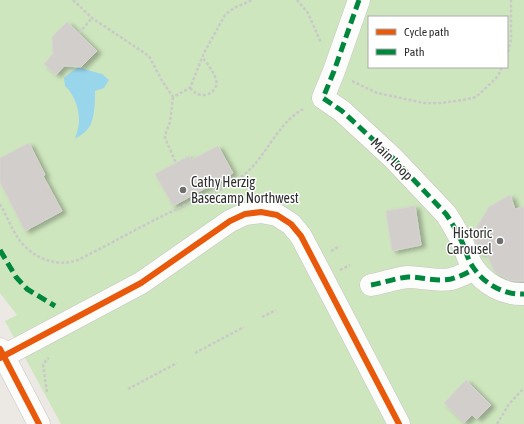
<svg xmlns="http://www.w3.org/2000/svg" width="524" height="424" viewBox="0 0 524 424" font-family="'Asap Condensed',sans-serif">
	<style>
		.green { fill: #cee6be; fill-rule: evenodd }
		.water { fill: #99d6ec }
		.building { fill: #d1cecb; stroke: #d7d4d0; filter: url(#shadow) }
		.lines { fill: none; stroke-linecap: round; stroke-linejoin: round }
		.minor-casing { stroke: #c5c4c5; stroke-width: 23 }
		.path { stroke: #c9c9c8; stroke-width: 2.5; stroke-dasharray: 3 2; stroke-linecap: butt }
		.minor { stroke: #fcfcfb; stroke-width: 22 }
		.quiet { stroke: #00873e; stroke-width: 5; stroke-dasharray: 10 5; stroke-linecap: butt }
		.cycleway-casing { stroke: #fff; stroke-width: 8 }
		.cycleway { stroke: #e8590c; stroke-width: 6 }
		.poi-dot { fill: #706f6e; stroke: #fff; stroke-width: 1.5 }
		.labels { text-anchor: middle; stroke-width: 3; stroke-linejoin: round; paint-order: stroke }
		.street-label { font-size: 14px; fill: #2e2e2e; stroke: #fff }
		.poi-label { font-size: 14px; fill: #2e2e2e; stroke: #fff; text-anchor: start }
	</style>
	<defs>
		<filter id="shadow"><feDropShadow dx="4.5" dy="2.5" stdDeviation="2" flood-color="#0004"/></filter>
	</defs>
	<rect width="100%" height="100%" fill="#ece8e4"/>
	<path class="green" d="M0 0H524V424H61L5 321 17 315 0 293ZM369 17H507V67H369Z"/>
	<path class="water" d="M79 67 91 71 102 74 109 80 104 88 95 91C95 101 95 116 90 126 86 132 81 135 75 139 77 133 79 126 79 120 79 108 74 94 65 86L64 78 71 72Z"/>
	<g class="building">
		<path d="M67 22 97 51 81 67 64 66 56 75 44 64 53 54 52 37Z"/>
		<path d="M29 143 45 175 43 176 62 211 25 231 0 182V158Z"/>
		<path d="M218 146 233 173 173 206 155 174 189 156 191 160Z"/>
		<path d="M510 195 515 209 524 207V281H516L509 280 494 271 486 252 480 253 475 241V230L489 207Z"/>
		<path d="M415 206 421 245 392 251 386 211Z"/>
		<path d="M466 380 491 405 477 419 472 415 464 423 444 403Z"/>
	</g>
	<g class="lines">
		<g class="minor-casing">
			<g id="minor">
				<path d="M359 0 334 71 323 98 342 111 393 158 446 214C453 224 458 234 463 244 466 252 468 260 473 267 484 284 504 295 524 294"/>
				<path d="M371 285C383 283 396 278 408 277 422 277 437 282 451 279 459 277 467 273 474 269"/>
				<path d="M0 349 39 424"/>
				<path d="M0 358 141 283 230 221 245 214 261 212 277 215 291 224 301 236 399 424"/>
			</g>
		</g>
		<g class="path">
			<path d="M73 0 92 18 149 56 162 81 173 97 190 88 204 53 225 15 234 8 252 0"/>
			<path d="M297 0 308 13 321 43"/>
			<path d="M79 33 92 18"/>
			<path d="M507 57 511 39V0"/>
			<path d="M352 81 377 93 424 103H441L463 100 476 97 488 86 498 76 502 67"/>
			<path d="M190 88C193 91 196 94 201 95 209 96 219 89 216 80 214 72 208 65 203 58"/>
			<path d="M173 97 170 122 166 132 165 138 176 163"/>
			<path d="M0 204C6 215 11 227 18 238 31 257 55 268 78 260 112 243 145 224 179 208 199 198 223 191 241 177 267 158 276 123 305 108"/>
			<path d="M331 251 340 246"/>
			<path d="M340 270 350 265"/>
			<path d="M262 317 276 310"/>
			<path d="M195 353 244 327"/>
			<path d="M128 389 177 363"/>
			<path d="M47 392 43 365 47 359 49 358"/>
			<path d="M497 424 509 404 524 388"/>
		</g>
		<use href="#minor" class="minor"/>
		<g class="quiet">
			<path d="M359 0 334 71 323 98 342 111 393 158 446 214C453 224 458 234 463 244 466 252 468 260 473 267 484 284 504 295 524 294"/>
			<path d="M0 250 16 277 27 289 55 306"/>
			<path d="M371 285C383 283 396 278 408 277 422 277 437 282 451 279 459 277 467 273 474 269"/>
		</g>
		<g class="cycleway-casing">
			<g id="cycleway">
				<path d="M0 349 39 424"/>
				<path d="M0 358 141 283 230 221 245 214 261 212 277 215 291 224 301 236 399 424"/>
			</g>
		</g>
		<use href="#cycleway" class="cycleway"/>
	</g>
	<g class="poi-dot">
		<circle cx="183" cy="190" r="4"/>
		<circle cx="500" cy="241" r="4"/>
	</g>
	<g class="labels">
		<g class="street-label">
			<text transform="translate(392 159) rotate(45)" y="5">Main Loop</text>
		</g>
		<g class="poi-label">
			<text x="191" y="187">Cathy Herzig<tspan x="191" dy="16">Basecamp Northwest</tspan></text>
			<text x="492" y="238" text-anchor="end">Historic<tspan x="492" dy="16">Carousel</tspan></text>
		</g>
	</g>
	<rect x="368" y="16" width="140" height="52" fill="#ffffff" stroke="#ababab"/>
	<rect x="376" y="29" width="20" height="6" fill="#e8590c" stroke="#ababab"/>
	<text x="404" y="36" font-size="12" fill="#2e2e2e">Cycle path</text>
	<rect x="376" y="49" width="20" height="6" fill="#00873e" stroke="#ababab"/>
	<text x="404" y="56" font-size="12" fill="#2e2e2e">Path</text>
</svg>
